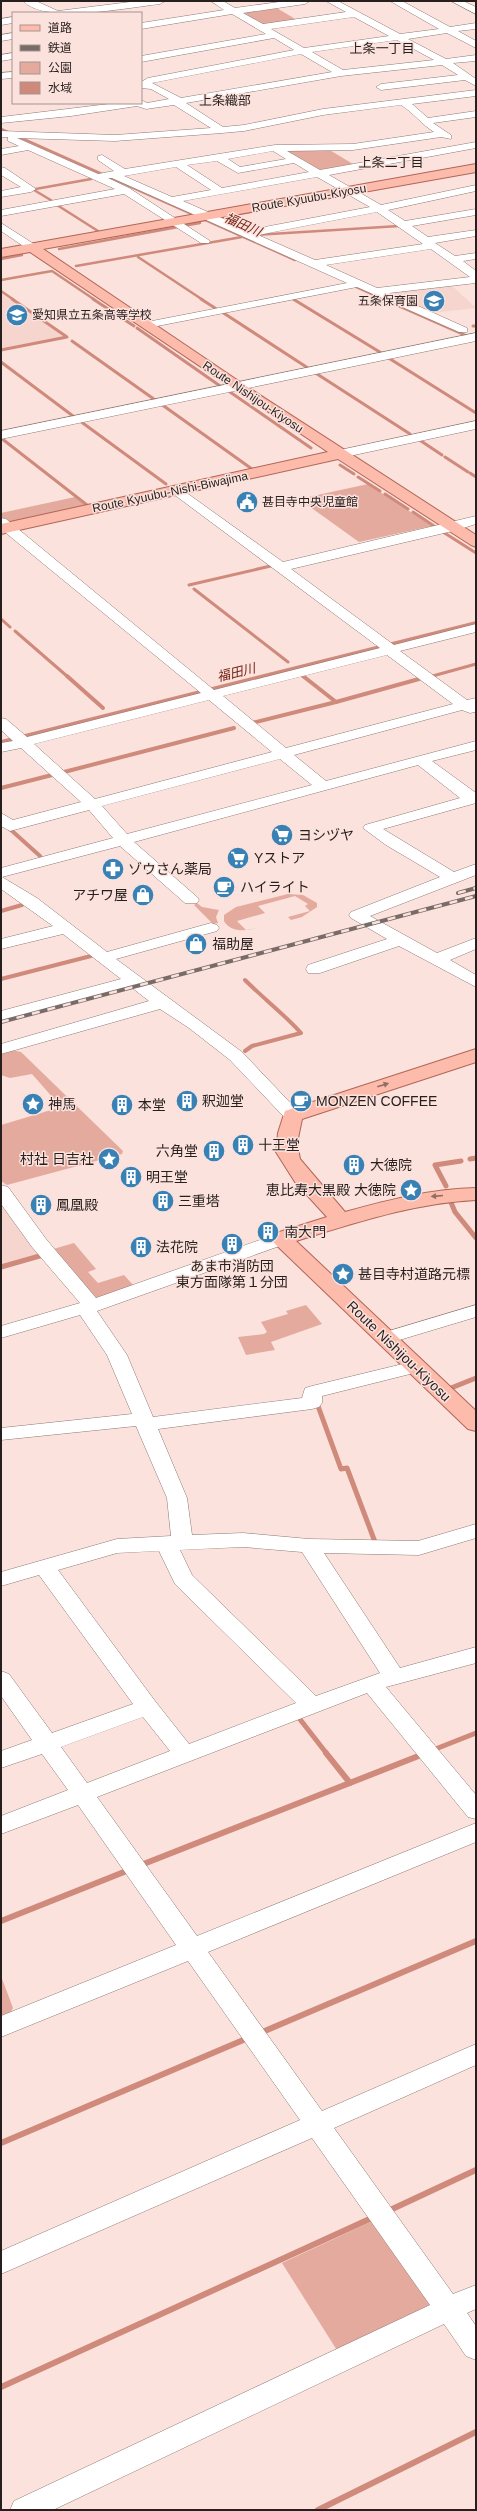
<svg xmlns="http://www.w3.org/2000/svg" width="477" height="2511" viewBox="0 0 477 2511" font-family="Helvetica,'Noto Sans JP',sans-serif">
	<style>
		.built { fill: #f5d5cd }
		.green { fill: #e4aa9e }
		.water { fill: #cf8a7b }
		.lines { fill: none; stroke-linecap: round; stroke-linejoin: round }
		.stream-far4 { stroke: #cf8a7b; stroke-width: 2.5 }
		.stream-far3 { stroke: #cf8a7b; stroke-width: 3 }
		.stream-far2 { stroke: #cf8a7b; stroke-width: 4 }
		.stream-far1 { stroke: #cf8a7b; stroke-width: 5 }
		.stream { stroke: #cf8a7b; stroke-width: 6 }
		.minor-casing { stroke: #8e7974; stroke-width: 1 }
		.major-casing { stroke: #b16656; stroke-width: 2 }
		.minor { fill: #fff; fill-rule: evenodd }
		.major { fill: #fdbbac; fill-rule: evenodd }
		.rail-casing { stroke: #796b67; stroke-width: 4 }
		.rail { stroke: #fbe2dd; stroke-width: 2.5; stroke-dasharray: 8; stroke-linecap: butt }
		.oneway { fill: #926d64 }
		.labels { text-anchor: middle; stroke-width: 3; stroke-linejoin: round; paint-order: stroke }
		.far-street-label { font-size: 12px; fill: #271f1d; stroke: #fbe2dd }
		.far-poi-label { font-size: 12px; fill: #271f1d; stroke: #fbe2dd; text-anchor: start }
		.far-neighbourhood-label { font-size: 13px; fill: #271f1d; stroke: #fbe2dd }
		.far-quarter-label { font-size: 13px; fill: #271f1d; stroke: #fbe2dd }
		.far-water-label { font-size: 13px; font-style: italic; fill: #742212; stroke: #fbe2dd }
		.poi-label { font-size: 14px; fill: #271f1d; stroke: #fbe2dd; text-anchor: start }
		.street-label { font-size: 14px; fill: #271f1d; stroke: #fbe2dd }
	</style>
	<rect width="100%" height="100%" fill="#fbe2dd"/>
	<g class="built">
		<path d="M450 284 476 308 431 313 384 292Z"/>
		<path d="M1 293 64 337 1 349Z"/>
		<path d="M1 1198 43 1254 1 1266Z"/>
	</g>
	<g class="green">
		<path d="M275 7 297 20 263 25 241 12Z"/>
		<path d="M283 149H328L353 164 319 170Z"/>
		<path d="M368 484 432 526 359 542 299 499Z"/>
		<path d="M75 497 86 506 5 523 1 520V513Z"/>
		<path d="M288 894 303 895 317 903V907L302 917 291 920 288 917 310 911 305 906 308 904 295 896 258 906 265 913 237 921 246 930 257 928C246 931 231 933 224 921V915L236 907Z"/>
		<path d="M197 903 202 907 219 910 216 917 218 923 213 924 194 905Z"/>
		<path d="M12 1050 21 1052 123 1151 122 1154 7 1185 1 1181V1125L61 1107 32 1074 10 1078 1 1075V1053Z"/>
		<path d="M74 1243 96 1269 88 1272 98 1283 124 1275 134 1286 96 1300 50 1250Z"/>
		<path d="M306 1305 322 1324 271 1342 275 1350 246 1355 238 1337 264 1334 267 1332 261 1322 288 1314 286 1311Z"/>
		<path d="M1 1976 13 2008 11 2012 1 2016Z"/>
		<path d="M377 2219 438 2305 340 2355 282 2263Z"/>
	</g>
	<path class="water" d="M476 621V626L1 746V740Z"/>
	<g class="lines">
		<g class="stream-far4">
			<path d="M1 129 295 260"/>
			<path d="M30 190 91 179"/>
			<path d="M34 190 54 202"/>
			<path d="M57 205 98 231"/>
			<path d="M183 226 200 223"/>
			<path d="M255 235 399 226"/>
			<path d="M59 249 178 227"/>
			<path d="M138 257 203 300"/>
			<path d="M1 259 22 255"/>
			<path d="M76 266 242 237"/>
			<path d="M1 280 52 271 95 300"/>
			<path d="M352 285 385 300"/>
			<path d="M1 291 14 300"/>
			<path d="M292 298 295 300"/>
		</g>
		<g class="stream-far3">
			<path d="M93 299 134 326"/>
			<path d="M201 299 218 310"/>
			<path d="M293 299 383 354"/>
			<path d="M383 299 476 340"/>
			<path d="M222 312 311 370"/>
			<path d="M473 326H476"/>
			<path d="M137 328 223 388"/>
			<path d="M72 341 158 402"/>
			<path d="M1 350 67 337 12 299"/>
			<path d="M387 357 476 413"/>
			<path d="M1 362 73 416"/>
			<path d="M314 372 410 434"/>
			<path d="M230 392 311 448"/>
			<path d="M161 404 252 469"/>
			<path d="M80 421 166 484"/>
			<path d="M1 438 87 505"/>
			<path d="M421 441 442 455"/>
			<path d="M445 457 468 472"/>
			<path d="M340 465 354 474"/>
			<path d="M470 473 476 477"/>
			<path d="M358 477 380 491"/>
			<path d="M385 494 408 509"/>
			<path d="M413 512 437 528"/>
			<path d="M443 532 476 553"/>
			<path d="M189 585 275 565"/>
			<path d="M194 589 288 662"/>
			<path d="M1 619 10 627"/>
			<path d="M15 631 68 677"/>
			<path d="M301 675 304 677"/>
			<path d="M429 677 476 664"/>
		</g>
		<g class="stream-far2">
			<path d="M67 676 103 708"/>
			<path d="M429 677 432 676"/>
			<path d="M336 702 419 679"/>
			<path d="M252 723 336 702 303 676"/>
			<path d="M64 772 234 728"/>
			<path d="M1 788 52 775"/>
			<path d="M1 821 40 856"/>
			<path d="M1 911 22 905"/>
			<path d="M1 979 91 956"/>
			<path d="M245 980C264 999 283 1013 301 1033L252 1046 245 1051"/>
		</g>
		<g class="stream-far1">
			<path d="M470 1159 476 1158"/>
			<path d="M446 1186 435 1165 461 1161"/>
			<path d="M450 1200 455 1212 476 1238"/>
			<path d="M1 1267 43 1255"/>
			<path d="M451 1388 476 1378"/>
			<path d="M318 1406 341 1469 347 1468 375 1542"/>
			<path d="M299 1718 327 1754"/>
			<path d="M433 1750 476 1733"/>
		</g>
		<g class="stream">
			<path d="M326 1753 350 1783"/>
			<path d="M141 1865 421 1755"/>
			<path d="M1 1921 124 1872"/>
			<path d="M260 2033 476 1941"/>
			<path d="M1 2143 248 2038"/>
			<path d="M388 2211 476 2170"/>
			<path d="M1 2387 374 2217"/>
			<path d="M318 2510 476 2432"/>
		</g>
		<g class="minor-casing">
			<g id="minor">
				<path d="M23 1H36L58 11 138 1H165L160 4C130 7 45 25 23 1Z"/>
				<path d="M211 1H223L235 8 286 1H310L305 4 243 13 263 24 346 12 326 1H338L400 34 439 29 390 1H402L450 27 476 23V29L458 31 476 41V48L447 33 408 39 446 59 476 55V61L453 63 476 79V86L465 80 381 90 376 87 381 84 458 75 442 65 341 76 186 103 223 127 244 125 323 109 476 90V96L412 104 428 118 476 111V117L433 123 451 135V139L441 137 353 150 287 151 320 170 476 142V148L329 175 381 205 476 185V191L388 210 405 221 476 209V215L412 226 428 237 476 230V236L435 243 455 256 476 253V259L463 261 476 271V283L389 293 467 328V332H459L357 287 147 328 143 327V323L147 322 347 283 112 178H108L129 188 210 241 209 243H201L124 194 1 216V210L115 189 28 150 1 155V149L19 146 8 141V137H1V131L115 135 211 128 174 105 146 109 137 106 71 116 1 123V117L117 103H141V100L147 103 169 99 151 89 141 88V82L148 78 294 50 274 38 141 62V56L266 34 232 14 141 29V23L224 10ZM354 17 389 36 304 48 271 29ZM397 40 434 60 343 70 312 52ZM301 54 332 72 181 98 152 83ZM401 105C414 113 421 124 434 132L353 144 275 145 125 169 102 155 98 156V160L114 171 98 174 17 138 115 141 222 133 244 131 323 115ZM273 151 286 159 240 167 228 159ZM217 161 238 173 294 163 309 172 222 188 187 165ZM176 167 211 190 172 197 124 176ZM317 177 370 207 249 230 183 201ZM377 212 423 244 315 260 258 235ZM431 249 470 277 377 288 326 265Z"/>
				<path d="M451 1H463L476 7V14Z"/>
				<path d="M13 17V23L1 25V19Z"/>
				<path d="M13 33V39L1 41V35Z"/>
				<path d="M13 53V59L1 61V55Z"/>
				<path d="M13 72V78L1 79V73Z"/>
				<path d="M1 167 5 168 36 189 31 192 1 197V191L21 187 1 175Z"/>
				<path d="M1 223 37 246V250H29L1 231Z"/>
				<path d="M476 333V341L1 439V431Z"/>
				<path d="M476 421V429L340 458 334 454 340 450Z"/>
				<path d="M177 486 283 562 476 516V524L457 530 291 569 394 645 476 624V632L400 651 467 700 476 698 475 712 470 713 462 710 294 755 326 781 476 741V750L432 761 476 793V803L383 829 454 872 476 864V875L370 916 437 953 476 938V949L450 960 476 975V987L399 946 320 973H308L306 969 308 965 387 939 351 918 349 915 351 912 440 877 386 845 363 828 365 825 460 798 418 765 134 842 197 897 199 900 197 903H185L120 846 2 877 37 898 107 952 211 923 217 925 219 928 217 931 116 959 242 1052 298 1111 301 1115 298 1119H286L230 1060 189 1028 160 1009 1 1054V1044L149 1001 131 987 1 1021V1011L121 979 63 934 1 949V939L53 926 1 889V868L113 838 89 810 10 831 1 826V813L13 820 81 802 21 748 1 752V743L13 741 1 730V718L6 719 27 737 201 693 1 529V518L6 519 214 690 380 648 172 493 171 490ZM387 655 453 704 286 748 223 696ZM209 700 272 752 95 799 34 744ZM280 759 312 785 127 834 102 806Z"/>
				<path d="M1 1185 8 1187 46 1239 96 1298 274 1235H288L290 1239 288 1243 97 1311 127 1355 153 1417 302 1398 305 1388 312 1386 415 1361 422 1363 425 1367 422 1371 322 1396V1403L319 1407 312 1409 158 1429 187 1498 192 1535 243 1533 309 1539 418 1541 476 1524V1538L419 1555 324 1553 400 1668 476 1647V1663L386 1687 476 1795V1819L468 1817 367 1693 97 1797 197 1936 476 1823V1842L208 1952 322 2111 476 2044V2065L334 2128 453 2294 476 2285V2309L467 2313 476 2326V2360L466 2356 444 2324 53 2510H10L14 2501 430 2305 312 2138 1 2274V2251L300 2120 188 1961 1 2037V2016L176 1945 78 1805 1 1834V1816L68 1790 42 1754 1 1768V1751L32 1740 1 1696V1671L9 1674 52 1733 133 1704 39 1575 1 1586V1572L117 1539 171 1536 167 1498 136 1426 1 1440V1428L132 1414 107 1355 80 1315 1 1338V1326L80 1303 32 1247 1 1204ZM243 1547 302 1552 380 1673 316 1696 192 1575 180 1550ZM159 1551 175 1584 296 1703 189 1744 155 1701 58 1570 117 1553ZM143 1717 170 1751 87 1783 61 1747Z"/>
				<path d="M476 1305V1317L386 1344 379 1342 376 1338 379 1334Z"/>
			</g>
		</g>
		<g class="major-casing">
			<g id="major">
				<path d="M476 164V172L43 249 243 384 476 535V547L471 545 338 459 1 534V524L328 452 30 252 1 257V249Z"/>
				<path d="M476 1049V1062L302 1119 297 1143 300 1159 345 1212C388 1200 431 1189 476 1188V1200C414 1203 355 1223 296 1241L476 1411V1431L468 1429 270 1239 273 1234 327 1217 295 1182 276 1152 278 1133 285 1111Z"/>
			</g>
		</g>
		<use href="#minor" class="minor"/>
		<use href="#major" class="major"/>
		<g class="rail-casing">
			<g id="rail">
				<path d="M458 893 476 888"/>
				<path d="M1 1022 476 896"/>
			</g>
		</g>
		<use href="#rail" class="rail"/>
	</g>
	<defs><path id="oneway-solid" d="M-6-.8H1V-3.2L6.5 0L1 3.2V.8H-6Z"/></defs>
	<g class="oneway">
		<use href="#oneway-solid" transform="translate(383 1085) rotate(-18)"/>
		<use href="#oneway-solid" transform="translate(437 1196) rotate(175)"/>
	</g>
	<defs>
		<g id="school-disc" transform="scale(1.15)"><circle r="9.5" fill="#3781b5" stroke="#fbe2dd"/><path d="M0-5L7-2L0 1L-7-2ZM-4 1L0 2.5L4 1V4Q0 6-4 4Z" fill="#fff"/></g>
		<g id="civic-disc" transform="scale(1.15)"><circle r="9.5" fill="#3781b5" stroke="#fbe2dd"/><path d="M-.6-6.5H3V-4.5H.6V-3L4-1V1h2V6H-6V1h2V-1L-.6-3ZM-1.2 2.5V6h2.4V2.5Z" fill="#fff"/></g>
		<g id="supermarket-disc" transform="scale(1.15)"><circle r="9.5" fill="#3781b5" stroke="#fbe2dd"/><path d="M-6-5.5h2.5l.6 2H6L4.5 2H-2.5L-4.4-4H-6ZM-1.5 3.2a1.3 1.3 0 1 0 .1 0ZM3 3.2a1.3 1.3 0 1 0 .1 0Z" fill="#fff"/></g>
		<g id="pharmacy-disc" transform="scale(1.15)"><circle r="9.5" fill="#3781b5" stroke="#fbe2dd"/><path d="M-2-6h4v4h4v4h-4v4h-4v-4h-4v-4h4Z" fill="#fff"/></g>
		<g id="cafe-disc" transform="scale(1.15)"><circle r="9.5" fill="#3781b5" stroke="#fbe2dd"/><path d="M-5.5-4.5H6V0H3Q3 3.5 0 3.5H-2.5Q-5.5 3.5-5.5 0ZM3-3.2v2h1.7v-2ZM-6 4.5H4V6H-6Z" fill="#fff"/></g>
		<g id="shop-disc" transform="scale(1.15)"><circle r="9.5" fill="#3781b5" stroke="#fbe2dd"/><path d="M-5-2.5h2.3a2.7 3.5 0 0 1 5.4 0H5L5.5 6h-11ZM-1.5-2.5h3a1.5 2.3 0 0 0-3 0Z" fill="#fff"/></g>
		<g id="building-disc" transform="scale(1.15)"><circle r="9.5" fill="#3781b5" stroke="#fbe2dd"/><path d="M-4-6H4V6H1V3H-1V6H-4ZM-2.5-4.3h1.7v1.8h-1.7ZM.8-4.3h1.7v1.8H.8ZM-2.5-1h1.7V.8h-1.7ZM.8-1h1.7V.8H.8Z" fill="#fff"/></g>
		<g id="sight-disc" transform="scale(1.15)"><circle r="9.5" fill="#3781b5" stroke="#fbe2dd"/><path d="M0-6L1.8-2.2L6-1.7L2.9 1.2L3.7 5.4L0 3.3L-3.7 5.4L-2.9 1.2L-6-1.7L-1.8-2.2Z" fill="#fff"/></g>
	</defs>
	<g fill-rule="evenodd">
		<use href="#school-disc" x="434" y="301"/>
		<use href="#school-disc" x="17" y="315"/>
		<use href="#civic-disc" x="247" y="502"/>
		<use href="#supermarket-disc" x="282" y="835"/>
		<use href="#supermarket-disc" x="238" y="858"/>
		<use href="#pharmacy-disc" x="113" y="869"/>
		<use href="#cafe-disc" x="224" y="887"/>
		<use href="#shop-disc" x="143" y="895"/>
		<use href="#shop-disc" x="196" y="944"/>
		<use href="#building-disc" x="187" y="1101"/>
		<use href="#cafe-disc" x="301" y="1101"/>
		<use href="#sight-disc" x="33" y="1104"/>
		<use href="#building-disc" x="122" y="1105"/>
		<use href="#building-disc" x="243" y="1145"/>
		<use href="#building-disc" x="214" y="1151"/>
		<use href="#sight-disc" x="109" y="1159"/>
		<use href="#building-disc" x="354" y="1165"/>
		<use href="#building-disc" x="131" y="1177"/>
		<use href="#sight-disc" x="411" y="1190"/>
		<use href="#building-disc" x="163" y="1201"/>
		<use href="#building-disc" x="41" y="1205"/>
		<use href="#building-disc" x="268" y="1232"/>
		<use href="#building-disc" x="232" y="1244"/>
		<use href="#building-disc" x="141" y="1247"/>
		<use href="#sight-disc" x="343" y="1274"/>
	</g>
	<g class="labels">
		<g class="far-street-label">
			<text transform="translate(309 198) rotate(-10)" y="4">Route Kyuubu-Kiyosu</text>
			<text transform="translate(253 397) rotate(34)" y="4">Route Nishijou-Kiyosu</text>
			<text transform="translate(170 492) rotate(-12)" y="4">Route Kyuubu-Nishi-Biwajima</text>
		</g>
		<g class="far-poi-label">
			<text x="418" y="305" text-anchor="end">五条保育園</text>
			<text x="32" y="319">愛知県立五条高等学校</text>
			<text x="262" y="506">甚目寺中央児童館</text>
		</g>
		<g class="far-neighbourhood-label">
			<text x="382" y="53">上条一丁目</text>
			<text x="391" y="167">上条二丁目</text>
		</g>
		<g class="far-quarter-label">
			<text x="225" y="105">上条織部</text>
		</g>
		<g class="far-water-label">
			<text transform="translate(243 224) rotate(24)" y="5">福田川</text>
			<text transform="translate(236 672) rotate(-14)" y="5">福田川</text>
		</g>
		<g class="poi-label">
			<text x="298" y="840">ヨシヅヤ</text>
			<text x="254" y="863">Yストア</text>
			<text x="128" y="874">ゾウさん薬局</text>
			<text x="240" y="892">ハイライト</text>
			<text x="128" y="900" text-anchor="end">アチワ屋</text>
			<text x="212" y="949">福助屋</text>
			<text x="202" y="1106">釈迦堂</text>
			<text x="316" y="1106">MONZEN COFFEE</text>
			<text x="48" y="1109">神馬</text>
			<text x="138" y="1110">本堂</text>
			<text x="258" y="1150">十王堂</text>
			<text x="198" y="1156" text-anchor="end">六角堂</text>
			<text x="94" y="1164" text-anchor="end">村社 日吉社</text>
			<text x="370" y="1170">大徳院</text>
			<text x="146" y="1182">明王堂</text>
			<text x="396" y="1195" text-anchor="end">恵比寿大黒殿 大徳院</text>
			<text x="178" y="1206">三重塔</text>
			<text x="56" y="1210">鳳凰殿</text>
			<text x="284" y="1237">南大門</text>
			<text x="156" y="1252">法花院</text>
			<text x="232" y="1271" text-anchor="middle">あま市消防団<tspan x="232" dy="16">東方面隊第１分団</tspan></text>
			<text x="358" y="1279">甚目寺村道路元標</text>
		</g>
		<g class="street-label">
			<text transform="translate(399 1351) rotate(44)" y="5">Route Nishijou-Kiyosu</text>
		</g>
	</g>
	<rect width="477" height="2511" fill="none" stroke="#271f1d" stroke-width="4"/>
	<rect x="12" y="12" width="130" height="92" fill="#fbe2dd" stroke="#a69490"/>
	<rect x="20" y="25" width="20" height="6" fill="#fdbbac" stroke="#a69490"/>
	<text x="48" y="32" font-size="12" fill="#271f1d">道路</text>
	<rect x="20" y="45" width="20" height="6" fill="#796b67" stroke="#a69490"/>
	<text x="48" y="52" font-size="12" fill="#271f1d">鉄道</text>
	<rect x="20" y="62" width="20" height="12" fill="#e4aa9e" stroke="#a69490"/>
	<text x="48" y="72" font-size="12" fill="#271f1d">公園</text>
	<rect x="20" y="82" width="20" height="12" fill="#cf8a7b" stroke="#a69490"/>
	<text x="48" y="92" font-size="12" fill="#271f1d">水域</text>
</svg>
